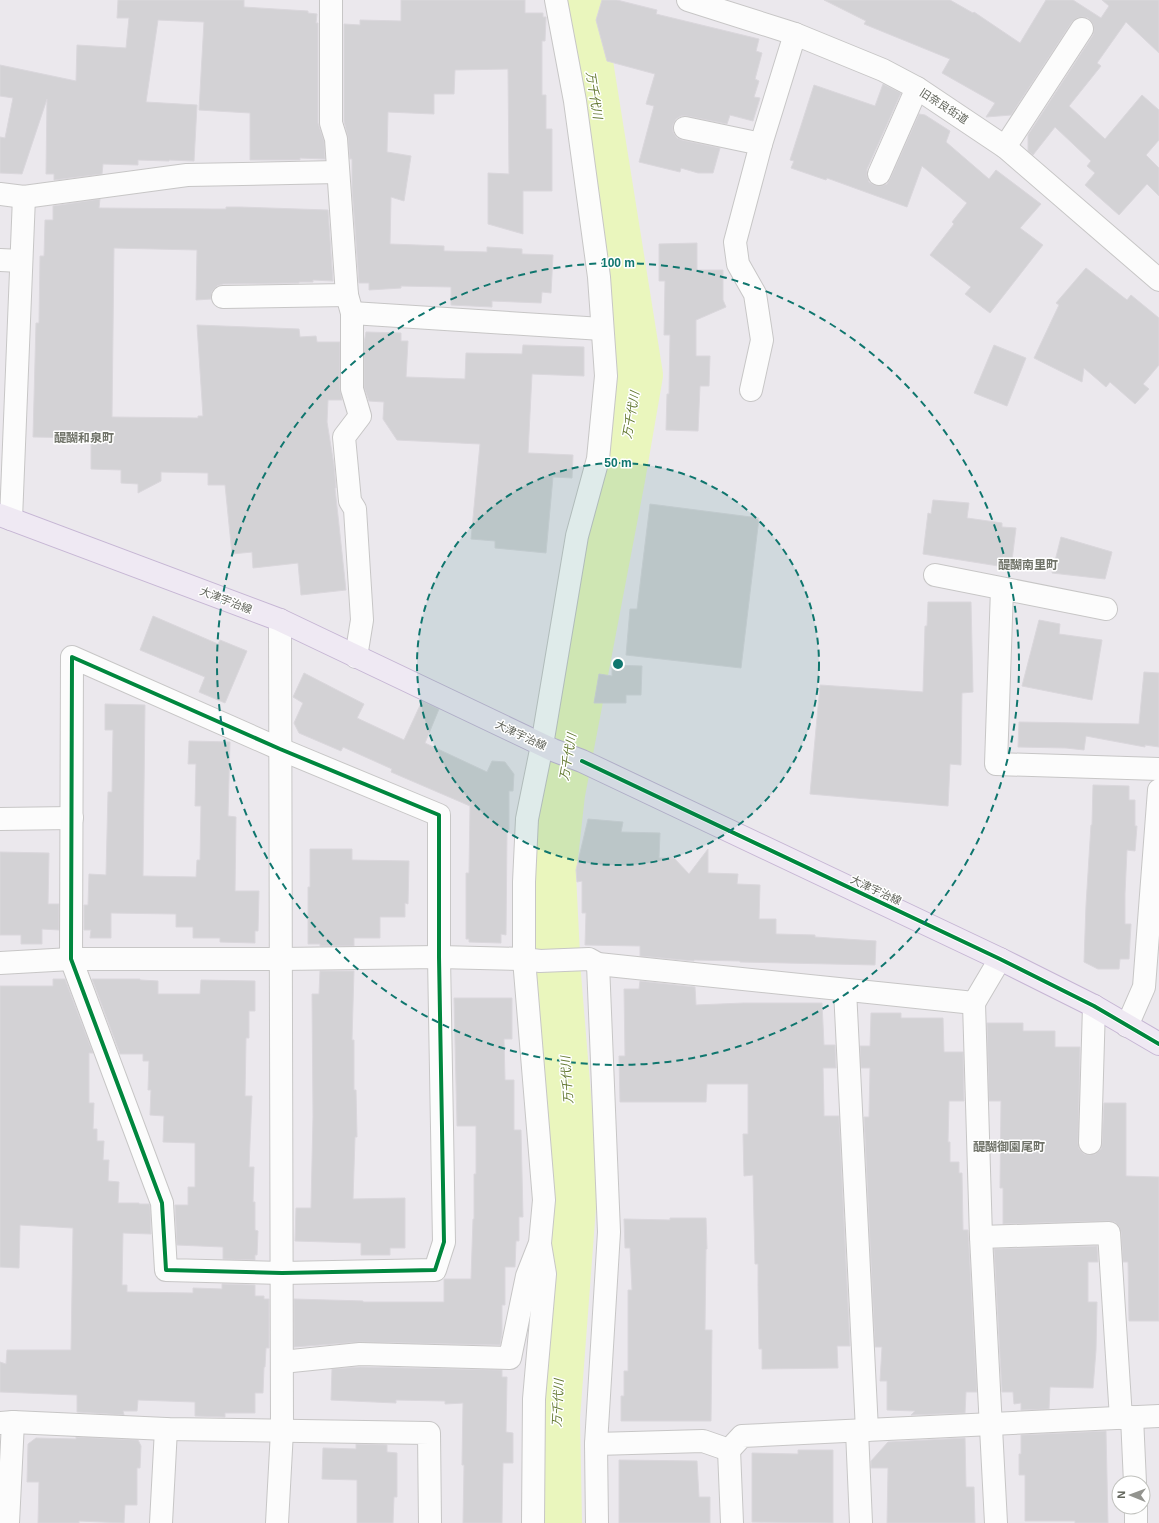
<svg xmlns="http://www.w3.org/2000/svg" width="1159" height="1523" viewBox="0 0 1159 1523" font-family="Arial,'Noto Sans JP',sans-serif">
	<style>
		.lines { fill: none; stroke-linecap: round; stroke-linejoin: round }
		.river { stroke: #eaf6bd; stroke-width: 48 }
		.building { fill: #d3d2d5; stroke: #dad7dc }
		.minor-casing { stroke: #c7c6c6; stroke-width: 24 }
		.tertiary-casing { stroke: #c7c6c6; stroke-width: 24 }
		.primary-casing { stroke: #c6b6d4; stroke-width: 24 }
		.minor { stroke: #fcfcfc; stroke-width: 22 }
		.tertiary { stroke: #fcfcfc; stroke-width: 22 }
		.primary { stroke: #efe9f3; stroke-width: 22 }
		.cycleway-casing { stroke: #fff; stroke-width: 6 }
		.cycleway { stroke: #00873e; stroke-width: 4 }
		.ring { fill: none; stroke: #0f766e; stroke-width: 2; stroke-dasharray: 7 5 }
		.labels { text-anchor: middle; stroke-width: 3; stroke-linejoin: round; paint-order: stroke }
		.street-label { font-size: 11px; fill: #63665d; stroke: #fff }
		.water-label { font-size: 12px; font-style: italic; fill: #657a34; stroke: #fff }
		.neighbourhood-label { font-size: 12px; font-weight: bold; fill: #707369; stroke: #fff }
		.centre { fill: #0f766e; stroke: #fff; stroke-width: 2 }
		.ring-label { font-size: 12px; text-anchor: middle; font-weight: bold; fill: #0f766e; stroke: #fff; stroke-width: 3; stroke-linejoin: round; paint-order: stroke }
	</style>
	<rect width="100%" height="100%" fill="#ebe8ed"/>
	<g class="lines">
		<path class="river" d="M558 1523 556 1418 574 1180 557 975 552 875 561 794 621 479 639 375 579 0"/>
	</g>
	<g class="building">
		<path d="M118 0H244V7L308 11V13L317 14 316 23H318V123L324 141 325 159 300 158V160H250V113L199 110 204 22 158 20 146 102 197 105 194 161 169 160V161L138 160V165L103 164 102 174 54 180V174H46L47 99 22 174 0 173V137L5 138 13 98 0 96V65L76 81 77 45 126 48 129 18H117Z"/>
		<path d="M401 0H525V13H543V17H546L545 41H542V95H546V129H552V191H523V234L488 224V173L509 174 508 69 455 70 454 94H434V114L388 112 387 152 411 156 404 201 391 197 390 244 444 246V251L487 252V247L522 249V254L553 255 551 293 542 292 541 303 492 301V307L451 305V287L401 286V288L369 290V283H359L352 188V159H350L348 138 344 121V24L360 25V20L401 21Z"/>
		<path d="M602 0H617L657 10 656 14 759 39 756 51 762 53 755 79 759 81 754 97 760 98 753 121 730 115 727 124 687 116H681L676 119 673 125V132L677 138 682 140 720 148 713 173H698L681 168 680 172 639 162 654 106 646 104 655 74 607 61 596 20Z"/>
		<path d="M824 0H950L973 13 974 12 1020 43 1046 0H1073L1101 18 1109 6 1102 0H1159V53L1126 22 1097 63 1101 66 1069 106 1105 139 1142 95 1159 110V140L1146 155 1159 168V196L1147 184 1119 215 1085 185 1095 173 1087 166 1091 161 1055 127 1033 155 1028 151V135L1093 35 1094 30 1093 24 1088 18 1083 17 1077 18 1072 22 1011 115 986 117 995 103 942 73 950 59 864 24 866 21Z"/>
		<path d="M883 84 901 93 867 169V176L869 182 874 185 881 186 887 184 890 179 919 114 925 115 950 131 946 142 989 179 996 170 1041 204 1020 228 1043 245 990 313 965 294 971 287 930 255 954 224 952 222 967 203 922 166 907 207 827 178 826 180 791 168 794 161 790 160 814 85 875 106Z"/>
		<path d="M100 199 99 208 211 209H226V207H240L328 210 333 281 313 280V282H299V283L223 284 217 286 212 291 211 299 196 300 197 250 114 248 112 417 198 418V416H203L197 325 299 329 300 337 316 336 317 342H340V389L342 400H328L327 422 334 465 336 488H335L346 590 301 595 298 563 253 568 252 552 232 554 225 485H208V473L161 472V481L138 493V484L121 483V470L91 469V438L33 437 36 323H39L40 256H44L45 220H53V206Z"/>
		<path d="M697 243V270H723V300L726 307 696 320V356H710L709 386H700L698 431 666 430 667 394H669L670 335H664L665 281H659V244Z"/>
		<path d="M1086 268 1127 300 1131 295 1159 318V365L1143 384 1149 389 1135 404 1110 382 1106 387 1084 368 1082 382 1034 358 1059 305 1056 303Z"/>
		<path d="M366 332 401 333V341H408L406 377 465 379 466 353 522 354 523 345 584 347V376L532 374 528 453 573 455 572 478 553 477 546 553 495 548V541L471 539 480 444 397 440 383 419 384 402 369 401 364 387V343Z"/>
		<path d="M994 345 1026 358 1007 406 974 393Z"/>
		<path d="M933 500 969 503 967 518 1002 523V527L1016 528 1011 568 923 554 928 513 931 514Z"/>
		<path d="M650 504 759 518 741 668 626 655 630 609H637Z"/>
		<path d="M1061 537 1112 552 1105 579 1052 573Z"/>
		<path d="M928 602H971L973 692 962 693 961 765 950 764 948 806 810 794 820 685 923 692 925 626H927Z"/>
		<path d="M153 616 218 644 220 640 247 651 225 703 199 692 205 677 140 650Z"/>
		<path d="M1039 620 1060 624 1059 634 1102 640 1092 700 1022 686Z"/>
		<path d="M612 665 642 666 641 695H626V703H594L599 674 612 676Z"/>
		<path d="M1144 672 1159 673V747L1145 745V747L1086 736 1084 750 1066 748 1018 747 1019 722 1139 724Z"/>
		<path d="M304 673 364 704 357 718 404 740 422 701 439 709 425 743 487 772 492 761 505 762 514 774 513 791H509V830H507L506 935 501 934V943L469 942V939H466V873H469L470 806 391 772 392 769 343 747 341 751 299 733 294 723 303 703 293 697Z"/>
		<path d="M105 704 145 705 143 876 196 877 197 860H200L201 806H195L196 764H188L189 741 230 742 228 816 236 817 235 891H259L258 931H255V943L220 942V938H193V927H176V914L111 913V938H90L91 930H84V905H88L89 874 106 875 108 792H112L113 730H105Z"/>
		<path d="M1093 785 1129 786V800H1135V826H1137L1135 851 1127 850 1125 893V924H1131L1129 959H1120L1119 969H1098L1084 962 1086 905 1091 825H1092Z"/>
		<path d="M588 819 623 822 621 832 660 833 659 858H674L689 874 708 849V873L738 874 737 884 760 885 759 919H776V934L815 935V937L830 938 876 941 875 965 740 962V961L694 960V961L640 956V946L585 945 586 913H582V881L577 882 576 870Z"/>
		<path d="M310 849H352V860L409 861 408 904 405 903V917H380V938H354V946H320V944H308V887H310Z"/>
		<path d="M0 852 49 853 48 904H59V930L42 929V944H21V935H0Z"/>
		<path d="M320 971H354L352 1040H354V1090H356L357 1137H355L353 1199 405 1198V1248H390V1255H361V1243L295 1241 296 1208H311L313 1117 312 994H319Z"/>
		<path d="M53 979H65L93 1053H89V1103H94L93 1129H97V1141H104L103 1160H109L108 1181 119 1182 118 1203H139V1204H149L150 1206 151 1234 123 1233 122 1285H127V1292L193 1293V1288L222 1289V1284L255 1285V1296H264V1299H269V1348H266L265 1367H264L263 1393H255V1413H225V1417L195 1416V1402L138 1400 137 1411H123L124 1415 77 1412V1395L0 1392V1362L6 1364 7 1350H71L73 1228 20 1225 19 1268 0 1267V986H53Z"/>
		<path d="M92 979H140V980L158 981V994H200L201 980 255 981V1011H249V1038H246L245 1096H252L249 1167H254L253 1202H255V1230L258 1231 257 1255H255V1260L223 1259V1247L177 1245 175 1205H188V1187H195V1143L163 1142 164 1116 150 1115 151 1090H148L149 1061H143V1054H120Z"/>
		<path d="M640 981 695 987 696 1005 744 1003H822L824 1045H835L836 1068H823L824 1110V1116H839L850 1346H837L838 1368 762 1369V1349H759L758 1284V1264H755L753 1175 744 1176 743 1134H748V1084H707L706 1102H620L619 1056H625L624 989H639Z"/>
		<path d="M454 998H512V1039H504L505 1080H514V1130H521L523 1217H519V1241H516L515 1267H505V1305H502V1333L500 1345 360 1342 294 1347V1299L363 1301V1302H444V1279H471L473 1219H474V1174H476V1126H457Z"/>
		<path d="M871 1013H901V1018H943L944 1052H963L964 1101H949L948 1142H950V1162H959V1173H962L963 1230H968L977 1392H966L965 1413 911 1415 915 1411 887 1410V1381H880L882 1347H875L864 1117H869L870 1068H861L860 1046H870Z"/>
		<path d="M987 1023H1023V1031H1055V1047H1080L1078 1143 1079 1149 1084 1154 1089 1155 1096 1154 1101 1149 1102 1143 1104 1103H1126V1176L1159 1177V1321H1129L1128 1262H1123L1121 1232 1119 1226 1115 1222 1109 1221 1003 1224V1188H1000L1001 1101H989Z"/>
		<path d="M670 1218H706L707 1249H706L705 1330H712L711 1421H621V1396H624V1371H628V1290H632L630 1248H625L624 1219 670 1220Z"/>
		<path d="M1097 1246 1098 1262H1088V1302H1097L1096 1350 1093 1388 1050 1387 1049 1409 1021 1410V1403L1014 1404 1013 1392H1002L994 1249Z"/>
		<path d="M360 1367 502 1370V1377H507L506 1432 513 1433V1463H503L502 1523H463L464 1465H462L463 1403 445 1404V1401L396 1400V1403L331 1400 332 1369Z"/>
		<path d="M1106 1431 1108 1523H1075V1521H1025V1475H1019V1454H1021V1435Z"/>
		<path d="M76 1437 138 1440 141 1446 140 1468H137V1505H125L124 1523 79 1521V1523H38L39 1482H27L28 1444 36 1438 76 1439Z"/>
		<path d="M965 1438 966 1487H974L975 1523H887L888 1468H871V1461L888 1442Z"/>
		<path d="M356 1444 387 1445V1452L397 1453V1497H394L393 1523H357V1480L322 1479 323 1448 356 1449Z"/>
		<path d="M798 1450H833V1523L752 1522V1453L798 1454Z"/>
		<path d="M619 1460 697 1461 699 1497H710V1523H619Z"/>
	</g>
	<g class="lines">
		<g class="minor-casing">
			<g id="minor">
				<path d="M331 0V123L336 139 347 295 352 313V389L360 416 344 437 350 501 355 509 362 620 356 657"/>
				<path d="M685 128 761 144"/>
				<path d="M1005 147 1082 29"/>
				<path d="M879 174 917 88"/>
				<path d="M0 194 24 197 187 175 338 172"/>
				<path d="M0 260 21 261"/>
				<path d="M223 297 347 295"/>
				<path d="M352 313 602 329"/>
				<path d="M751 390 762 340 755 294 738 264 735 242 761 144 795 34"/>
				<path d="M11 519 24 197"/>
				<path d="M935 575 1106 609"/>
				<path d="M1002 589 996 764 1159 769"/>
				<path d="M72 657 280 749 439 815V957L444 1242 435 1270 282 1273 166 1270 162 1203 71 959Z"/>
				<path d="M0 819 72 818"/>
				<path d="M0 963 71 959H281L439 957 524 959 540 961 589 959 598 964 974 1003 1000 959"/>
				<path d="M845 990 867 1430"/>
				<path d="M974 1003 981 1237 996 1523"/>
				<path d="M1127 1026 1144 987 1159 790"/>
				<path d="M1090 1143 1094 1006"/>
				<path d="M981 1237 1109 1233 1121 1418"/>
				<path d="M282 1362 360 1354 510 1358 527 1276 540 1243 544 1200 524 959V882L527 819 542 745 577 536 598 459 606 376 599 277 575 101 556 0"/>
				<path d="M1132 1417 1135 1483"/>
				<path d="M0 1423 13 1422 166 1429 429 1433 430 1523"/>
				<path d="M857 1431 861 1523"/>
				<path d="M596 1444 703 1441 729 1450 742 1436 1159 1416"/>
				<path d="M729 1450 732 1523"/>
				<path d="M1136 1507V1523"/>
				<path d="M8 1523 13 1422"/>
				<path d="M161 1523 166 1429"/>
				<path d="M277 1523 282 1431 280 620"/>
				<path d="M533 1523 534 1399 545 1274 540 1244"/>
				<path d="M597 1523 596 1444 609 1232 598 964"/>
			</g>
		</g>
		<g class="tertiary-casing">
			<path id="tertiary" d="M688 0 795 34 883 70 917 88 1005 147 1159 280"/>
		</g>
		<g class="primary-casing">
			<path id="primary" d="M0 515 280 620 553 750 582 761 1000 959 1094 1006 1159 1044"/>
		</g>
		<use href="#minor" class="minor"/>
		<use href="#tertiary" class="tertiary"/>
		<use href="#primary" class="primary"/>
		<g class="cycleway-casing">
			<g id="cycleway">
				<path d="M72 657 280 749 439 815V957L444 1242 435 1270 282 1273 166 1270 162 1203 71 959Z"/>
				<path d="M582 761 1000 959 1094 1006 1159 1044"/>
			</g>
		</g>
		<use href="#cycleway" class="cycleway"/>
	</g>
	<circle cx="618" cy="664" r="201" fill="#0f766e" fill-opacity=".12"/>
	<g class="ring">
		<circle cx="618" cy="664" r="201"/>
		<circle cx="618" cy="664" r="401"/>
	</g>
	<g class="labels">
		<g class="street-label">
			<text transform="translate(944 106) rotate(33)" y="4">旧奈良街道</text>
			<text transform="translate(226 600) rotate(21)" y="4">大津宇治線</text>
			<text transform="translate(521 735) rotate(25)" y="4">大津宇治線</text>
			<text transform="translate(876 890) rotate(25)" y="4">大津宇治線</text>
		</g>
		<g class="water-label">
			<text transform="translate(594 95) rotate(81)" y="4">万千代川</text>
			<text transform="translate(631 415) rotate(-80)" y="4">万千代川</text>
			<text transform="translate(568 757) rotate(-80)" y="4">万千代川</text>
			<text transform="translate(567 1080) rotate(-94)" y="4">万千代川</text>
			<text transform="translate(558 1403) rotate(-87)" y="4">万千代川</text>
		</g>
		<g class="neighbourhood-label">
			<text x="84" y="442">醍醐和泉町</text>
			<text x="1028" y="569">醍醐南里町</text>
			<text x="1009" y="1151">醍醐御園尾町</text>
		</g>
	</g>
	<circle cx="618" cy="664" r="6" class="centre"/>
	<g class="ring-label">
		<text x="618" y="267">100 m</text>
		<text x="618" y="467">50 m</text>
	</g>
	<g transform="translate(1131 1495) rotate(271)"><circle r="19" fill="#ffffff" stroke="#c1c2be"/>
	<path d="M0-3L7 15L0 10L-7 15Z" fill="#93948f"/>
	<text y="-6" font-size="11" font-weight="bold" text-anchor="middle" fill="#63665d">N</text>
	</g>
</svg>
